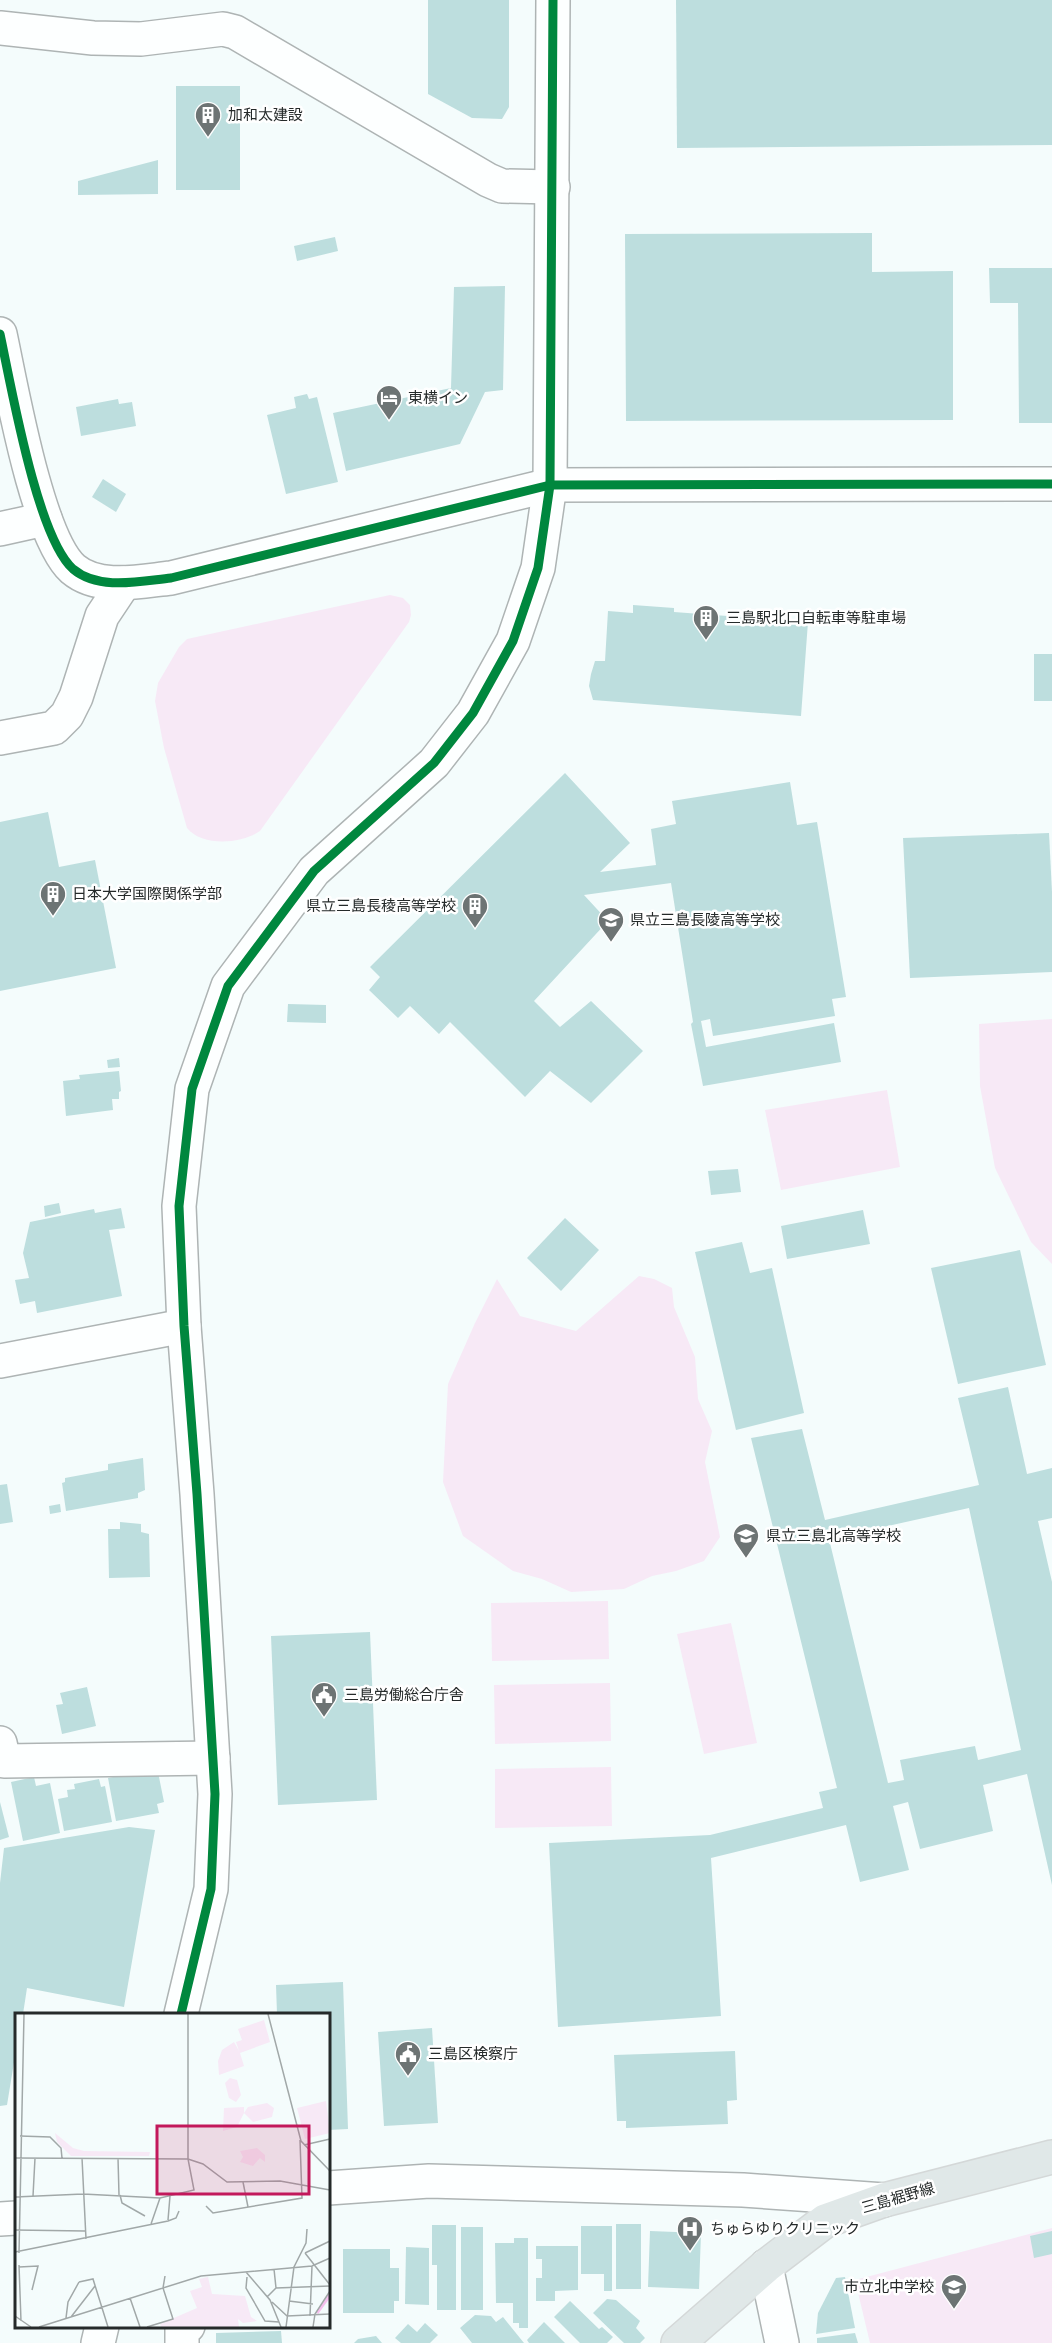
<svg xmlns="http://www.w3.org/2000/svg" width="1052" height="2343" viewBox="0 0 1052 2343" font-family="'Source Sans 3','Noto Sans JP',sans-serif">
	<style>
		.green { fill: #f7e9f6 }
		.building { fill: #bddede; fill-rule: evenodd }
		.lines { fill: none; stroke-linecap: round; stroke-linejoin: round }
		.minor-casing { stroke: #aeb4b4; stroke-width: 36 }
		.major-casing { stroke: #d4d8d8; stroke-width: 36 }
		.minor { stroke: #fdffff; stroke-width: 33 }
		.major { stroke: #e0e8e8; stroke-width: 33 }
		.cycleway-casing { stroke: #fff; stroke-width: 13 }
		.cycleway { stroke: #00873e; stroke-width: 9 }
		.labels { text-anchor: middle; stroke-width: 5; stroke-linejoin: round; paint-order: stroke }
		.poi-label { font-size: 15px; fill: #252a2a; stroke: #fff; text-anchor: start }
		.street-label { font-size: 15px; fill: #252a2a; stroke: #fff }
		.inset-river { fill: none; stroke: #f6c0ee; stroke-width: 3 }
		.inset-road { fill: none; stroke: #a1a8a8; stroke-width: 1.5 }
		.view { fill: #c2185b; fill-opacity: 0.15; stroke: #c2185b; stroke-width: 3 }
		.inset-edge { fill: none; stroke: #252a2a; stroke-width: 3 }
	</style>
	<rect width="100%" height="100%" fill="#f4fcfc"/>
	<g class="green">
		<path d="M390 595 403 598 410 605 411 615 409 622 260 831C242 844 202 847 187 828L164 748 155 701 158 683 179 647 187 639Z"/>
		<path d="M1052 1019V1264L1031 1242 995 1168 980 1086 979 1024Z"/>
		<path d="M887 1090 900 1167 781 1190 765 1110Z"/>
		<path d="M639 1276 654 1279 672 1288 674 1307 695 1357 698 1399 712 1431 705 1462 720 1537 704 1561 676 1571 652 1576 624 1589 571 1592 542 1579 513 1571 463 1536 443 1482 448 1384 475 1323 497 1279 520 1316 576 1331Z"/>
		<path d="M608 1601 609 1659 492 1661 491 1603Z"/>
		<path d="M731 1623 757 1743 704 1754 677 1634Z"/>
		<path d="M610 1683 611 1741 495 1744 494 1685Z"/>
		<path d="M611 1767 612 1826 495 1828V1769Z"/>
		<path d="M1052 2228V2343H870L855 2280Z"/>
	</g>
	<g class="building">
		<path d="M428 0H509V107L502 119 472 118 428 94Z"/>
		<path d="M676 0H1052V145L677 148Z"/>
		<rect x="176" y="86" width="64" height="104"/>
		<path d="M158 160V194L78 195V181Z"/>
		<path d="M872 233V272L953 271V420L626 421 625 234Z"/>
		<path d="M335 237 338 251 297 261 294 246Z"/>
		<path d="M989 268H1052V423H1019L1018 303H990Z"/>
		<path d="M505 286 503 390 485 392 460 444 346 471 333 413 451 388 454 287Z"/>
		<path d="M307 394 309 399 317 397 338 482 286 494 267 415 296 408 294 397Z"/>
		<path d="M118 399 119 404 132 402 136 426 81 436 76 407Z"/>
		<path d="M103 479 126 494 116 512 92 497Z"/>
		<path d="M633 605 674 608V612L808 622 801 716 593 700 589 686 591 674 595 661H605L608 611 633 613Z"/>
		<rect x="1034" y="654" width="18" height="47"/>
		<path d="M565 773 630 843 600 872 656 865 651 829 676 824 672 801 790 782 797 825 817 822 846 997 832 999 835 1016 713 1036 710 1019 701 1021 706 1047 834 1023 841 1062 703 1086 691 1024 693 1022 671 883 584 895 608 921 534 1001 560 1027 591 1001 643 1051 591 1103 550 1071 525 1097 450 1022 439 1034 410 1006 398 1018 369 990 380 977 370 967Z"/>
		<path d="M48 812 59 867 95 860 116 968 0 991V822Z"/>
		<path d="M1049 833 1052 892V972L910 978 903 838Z"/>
		<path d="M288 1004 326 1005V1023L287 1022Z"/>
		<path d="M119 1058 120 1067 108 1068 107 1060Z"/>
		<path d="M119 1071 121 1091 119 1092V1099H112L113 1110 66 1116 63 1081 80 1079 79 1075Z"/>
		<path d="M738 1169 741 1192 711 1195 708 1171Z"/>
		<path d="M59 1203 61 1213 45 1217 44 1206Z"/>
		<path d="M121 1208 125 1228 109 1230 122 1296 37 1313 35 1301 20 1304 15 1280 29 1278 23 1253 30 1222 94 1209 95 1213Z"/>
		<path d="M863 1210 870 1244 787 1259 781 1226Z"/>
		<path d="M565 1218 599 1250 561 1291 527 1258Z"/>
		<path d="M742 1242 750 1273 772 1268 804 1413 736 1430 695 1252Z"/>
		<path d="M1020 1250 1046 1365 958 1384 931 1268Z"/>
		<path d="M1008 1387 1027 1474 1052 1468V1518L1038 1521 1052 1582V1885L1027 1774 983 1785 993 1831 920 1849 908 1802 893 1806 909 1870 860 1882 846 1825 711 1858 721 2016 558 2027 549 1843 710 1835 823 1808 819 1792 837 1788 751 1438 802 1429 825 1520 979 1485 958 1398ZM969 1508 1021 1750 978 1760 975 1746 900 1760 904 1780 888 1783 829 1539Z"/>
		<path d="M143 1458 145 1490 138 1493V1498L66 1511 62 1483 65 1482V1478L108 1470V1464Z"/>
		<path d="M7 1484 13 1522 0 1524V1485Z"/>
		<path d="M60 1504 61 1512 50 1514 49 1506Z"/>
		<path d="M120 1522 141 1524V1532L149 1534 150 1577 109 1578 108 1529H120Z"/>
		<path d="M370 1632 377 1800 278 1805 271 1636Z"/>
		<path d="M87 1687 96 1726 62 1734 56 1705 63 1704 60 1693Z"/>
		<path d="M139 1772H158L164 1802 157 1804 159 1813 116 1821 108 1778Z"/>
		<path d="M34 1777 36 1786 50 1783 60 1833 23 1841 11 1782Z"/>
		<path d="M99 1779 101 1787 105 1786 112 1822 64 1831 58 1799 68 1797 67 1790 75 1789 74 1784Z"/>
		<path d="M0 1802 9 1837 0 1840Z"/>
		<path d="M129 1827 155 1830 124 2007 27 1988 23 2014H16V2050L7 2105 0 2106V1883L4 1848Z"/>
		<path d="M343 1982 348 2129 328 2130V2014H277L276 1985Z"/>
		<path d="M432 2028 438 2123 384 2126 378 2032Z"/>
		<path d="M735 2051 737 2100 727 2101 728 2124 626 2128V2121H617L614 2055Z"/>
		<rect x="616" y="2224" width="25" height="65"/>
		<path d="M432 2225H456V2310H437V2265H432Z"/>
		<path d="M581 2226H612V2291H604V2274H581Z"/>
		<rect x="461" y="2227" width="22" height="83"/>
		<path d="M650 2231 701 2233 699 2289 648 2287Z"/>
		<path d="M1052 2231V2254L1034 2258 1030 2236Z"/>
		<path d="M514 2238H528V2328H519V2323H513V2303H496L495 2243H514Z"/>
		<path d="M536 2246H578V2290L555 2291V2301H536V2278H542V2259H536Z"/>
		<path d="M406 2247 429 2248V2305L405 2304Z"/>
		<path d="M343 2249H390V2268H399V2301H394V2313H343Z"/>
		<path d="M845 2277 855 2328 816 2334 818 2313 836 2278Z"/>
		<path d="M607 2299 616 2300 640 2321 636 2328 645 2338 640 2343H624L593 2313Z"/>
		<path d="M570 2301 599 2329 602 2327 613 2337 607 2343H580L554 2317Z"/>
		<path d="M475 2315 491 2316 496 2322 503 2317 524 2343H472L460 2328Z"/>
		<path d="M544 2322 565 2343H529L527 2340Z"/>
		<path d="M425 2323 438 2335 430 2343H401L395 2338 408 2324 417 2332Z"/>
		<path d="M281 2331 282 2343H216V2333Z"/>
		<path d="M855 2333 858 2343H817V2338Z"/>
		<path d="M376 2336 382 2343H354L358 2339Z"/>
	</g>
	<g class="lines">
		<g class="minor-casing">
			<g id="minor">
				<path d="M0 28 93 38 141 39 223 29 235 32 488 180 502 186 553 187"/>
				<path d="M0 334C11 385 37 537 73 569 99 591 141 581 171 578L550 485 1052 484"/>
				<path d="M0 529 45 519"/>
				<path d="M0 738 54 728 67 715 76 697 102 616 124 583"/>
				<path d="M0 1361 184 1326"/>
				<path d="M0 1743 4 1761 213 1758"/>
				<path d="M181 2014 211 1889 215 1794 197 1494 184 1326 179 1206 192 1089 228 986 314 871 434 763 473 713 513 641 538 568 550 485 553 0"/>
				<path d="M328 2188 429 2181 743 2190 884 2200"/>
				<path d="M0 2219 16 2218"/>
				<path d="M766 2266 782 2343"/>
				<path d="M98 2343 102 2326"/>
				<path d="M182 2343V2327L188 2326"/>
			</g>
		</g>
		<g class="major-casing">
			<path id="major" d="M678 2343 766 2266 825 2221 884 2200 1052 2157"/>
		</g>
		<use href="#minor" class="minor"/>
		<use href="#major" class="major"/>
		<g class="cycleway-casing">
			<g id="cycleway">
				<path d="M0 334C11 385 37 537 73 569 99 591 141 581 171 578L550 485 1052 484"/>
				<path d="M181 2014 211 1889 215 1794 197 1494 184 1326 179 1206 192 1089 228 986 314 871 434 763 473 713 513 641 538 568 550 485 553 0"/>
			</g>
		</g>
		<use href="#cycleway" class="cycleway"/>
	</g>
	<defs>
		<g id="building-pin" transform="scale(1.35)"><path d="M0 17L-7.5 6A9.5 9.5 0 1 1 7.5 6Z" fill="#6d7474" stroke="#fff"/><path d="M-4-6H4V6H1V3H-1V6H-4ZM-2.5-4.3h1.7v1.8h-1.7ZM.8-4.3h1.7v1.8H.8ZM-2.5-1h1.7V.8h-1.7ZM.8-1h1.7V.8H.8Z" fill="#fff"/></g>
		<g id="hotel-pin" transform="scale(1.35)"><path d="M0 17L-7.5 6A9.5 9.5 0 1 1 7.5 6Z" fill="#6d7474" stroke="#fff"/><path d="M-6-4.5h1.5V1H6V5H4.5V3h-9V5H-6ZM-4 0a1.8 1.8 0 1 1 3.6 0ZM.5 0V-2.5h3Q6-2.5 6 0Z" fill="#fff"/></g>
		<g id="school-pin" transform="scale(1.35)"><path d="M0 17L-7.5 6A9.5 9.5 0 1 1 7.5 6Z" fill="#6d7474" stroke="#fff"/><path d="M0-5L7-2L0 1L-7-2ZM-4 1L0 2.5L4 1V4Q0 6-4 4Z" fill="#fff"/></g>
		<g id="civic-pin" transform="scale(1.35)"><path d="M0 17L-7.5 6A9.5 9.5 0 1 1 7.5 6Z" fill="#6d7474" stroke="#fff"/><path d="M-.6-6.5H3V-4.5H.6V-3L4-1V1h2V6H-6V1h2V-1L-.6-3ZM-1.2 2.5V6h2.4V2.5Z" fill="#fff"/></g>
		<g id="hospital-pin" transform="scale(1.35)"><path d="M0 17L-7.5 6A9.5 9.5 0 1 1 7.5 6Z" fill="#6d7474" stroke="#fff"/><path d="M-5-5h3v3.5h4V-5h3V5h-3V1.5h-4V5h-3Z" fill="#fff"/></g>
	</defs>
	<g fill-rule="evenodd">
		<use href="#building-pin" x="208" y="115"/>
		<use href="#hotel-pin" x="389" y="398"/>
		<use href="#building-pin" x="706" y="618"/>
		<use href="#building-pin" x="53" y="894"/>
		<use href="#building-pin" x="475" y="906"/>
		<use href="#school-pin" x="611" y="920"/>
		<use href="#school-pin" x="746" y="1536"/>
		<use href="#civic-pin" x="324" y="1695"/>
		<use href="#civic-pin" x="408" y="2054"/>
		<use href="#hospital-pin" x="690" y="2229"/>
		<use href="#school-pin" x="954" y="2287"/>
	</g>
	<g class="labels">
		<g class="poi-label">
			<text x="228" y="120">加和太建設</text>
			<text x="408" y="403">東横イン</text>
			<text x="726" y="623">三島駅北口自転車等駐車場</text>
			<text x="72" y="899">日本大学国際関係学部</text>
			<text x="456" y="911" text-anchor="end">県立三島長稜高等学校</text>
			<text x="630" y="925">県立三島長陵高等学校</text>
			<text x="766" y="1541">県立三島北高等学校</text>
			<text x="344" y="1700">三島労働総合庁舎</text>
			<text x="428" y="2059">三島区検察庁</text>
			<text x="710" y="2234">ちゅらゆりクリニック</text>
			<text x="934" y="2292" text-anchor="end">市立北中学校</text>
		</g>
		<g class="street-label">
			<text transform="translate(898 2198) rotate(-16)" y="5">三島裾野線</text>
		</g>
	</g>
	<g transform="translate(15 2013)">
		<rect width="315" height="315" fill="#f4fcfc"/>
		<path d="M249 7 255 29 225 40 229 53 204 62 203 48 207 37 219 29 224 38 221 29 227 27 223 16ZM215 65 222 67 226 82 221 89 214 85 210 70ZM311 88 315 120 290 126 282 95ZM252 90 259 95 257 104 238 109 229 100 222 114 208 118 209 95 229 94V100L233 94ZM40 120 58 135 69 138 135 139 134 143H56L42 129ZM242 135 250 142V149L245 145 238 153 225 149 228 144 225 138ZM193 264 197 281 230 283 236 304 242 308 228 310 223 306 224 314H146L145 311 182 295 175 278 187 274 184 266Z" fill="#f7e9f6"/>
		<path class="inset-river" d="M302 300 315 282"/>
		<path class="inset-road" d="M253 1 286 128 315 158M5 123 35 124 46 135 47 145M289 132 315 126M0 145 173 146 188 151 212 169 265 168 315 177M67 145 71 226M103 145 104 182M228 169 233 194M105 182 107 190 130 203M18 183 20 145M0 184 68 181 145 185 179 177 173 146V1M191 193 198 200 287 185 285 127M153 207 155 183M136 211 145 185M0 217 70 218M0 239 153 208 161 205 164 198M4 240 9 1M290 240 315 272M290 240 315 228M4 252 6 308M4 254 23 253 17 277M259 256 261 275M231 259 255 287 266 314M232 264 231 275 250 308 264 309M64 269 78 266 93 314M252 284 261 275 315 273M115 285 125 314M274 288 298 291M257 289 272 303 315 301M0 303 16 314M295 303 297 253M56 304 80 273M51 305 53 289 64 269M24 314 186 263 297 253 315 245M132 314 158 306 148 275 150 263M271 314 279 254 291 230 292 216M298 314 300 301 315 278"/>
		<path class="view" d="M142 113H294V181H142Z"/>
		<rect width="315" height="315" class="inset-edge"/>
	</g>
</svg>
